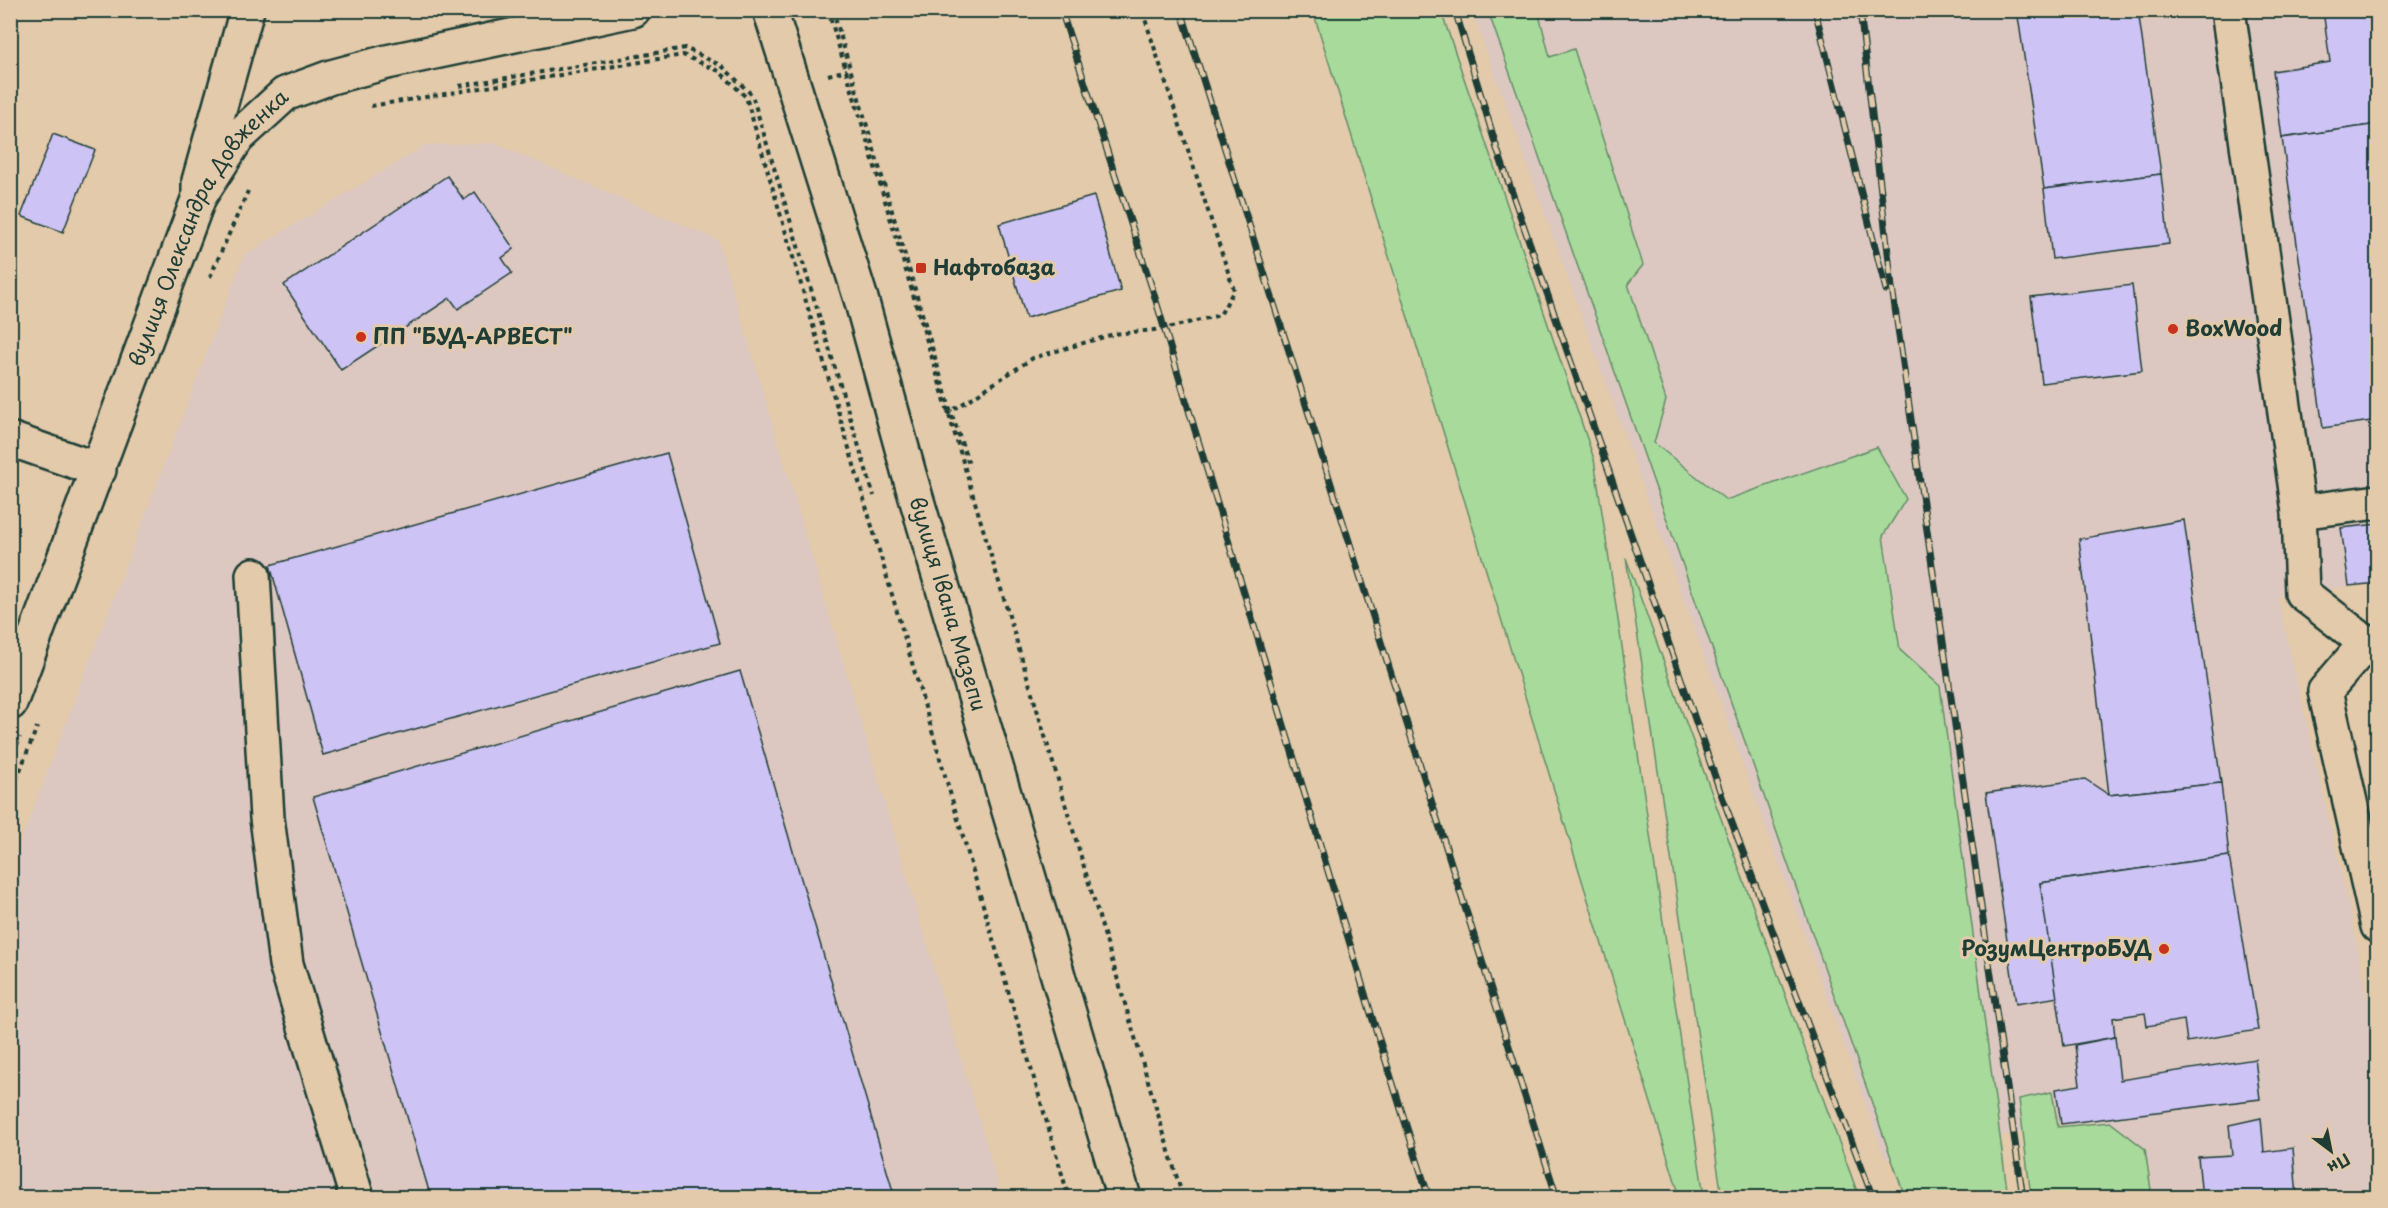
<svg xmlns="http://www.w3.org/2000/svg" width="2388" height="1208" viewBox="0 0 2388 1208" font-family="'Playpen Sans',sans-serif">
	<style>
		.built { fill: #dcc8c1 }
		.green { fill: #a8da9c; stroke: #648c68; stroke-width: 1.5 }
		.building { fill: #cdc3f5; stroke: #1f3d34; stroke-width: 1.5 }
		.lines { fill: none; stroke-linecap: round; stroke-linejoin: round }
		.minor-casing { stroke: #1f3d34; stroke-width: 38 }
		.major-casing { stroke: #1f3d34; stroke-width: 38 }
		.path { stroke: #1f3d34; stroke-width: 4; stroke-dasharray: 4.5 4.5; stroke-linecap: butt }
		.minor { stroke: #e2caab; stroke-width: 33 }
		.major { stroke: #e2caab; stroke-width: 33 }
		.rail-casing { stroke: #1f3d34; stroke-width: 7 }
		.rail { stroke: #e2caab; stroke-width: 4.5; stroke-dasharray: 14; stroke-linecap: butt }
		.poi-dot { fill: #c8321e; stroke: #e2caab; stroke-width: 2 }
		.labels { text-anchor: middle; stroke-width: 6; stroke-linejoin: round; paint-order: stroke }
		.street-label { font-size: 21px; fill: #1f3d34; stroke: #e2caab }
		.poi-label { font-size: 21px; font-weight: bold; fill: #1f3d34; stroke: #e2caab; text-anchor: start }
	</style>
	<rect width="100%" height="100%" fill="#e2caab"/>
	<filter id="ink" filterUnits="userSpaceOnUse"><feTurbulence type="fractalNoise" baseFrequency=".0167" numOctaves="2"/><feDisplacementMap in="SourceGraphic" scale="12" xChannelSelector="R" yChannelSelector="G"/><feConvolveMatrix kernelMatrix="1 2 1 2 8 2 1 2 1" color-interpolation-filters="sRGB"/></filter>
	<g filter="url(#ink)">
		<g class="built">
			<path d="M1472 11H2377V583L2277 596 2349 906 2377 1047V1197H2080L2061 1124 1885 1159Z"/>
			<path d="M493 143 718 240 1002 1197H11L10 870 244 255 426 145Z"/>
		</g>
		<g class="green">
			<path d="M1313 11H1441L1594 459 1704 1197H1680Z"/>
			<path d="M1488 11H1538L1550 57 1574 49 1643 265 1628 284 1666 400 1654 443 1726 500 1877 447 1906 499 1883 536 1900 650 1940 686 2008 1197H1905Z"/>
			<path d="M1626 558 1859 1197H1722Z"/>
			<path d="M2052 1092 2058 1127 2110 1122 2145 1149 2152 1197H2031L2019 1099Z"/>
		</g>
		<g class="building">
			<path d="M2017 10H2138L2161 174 2044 189Z"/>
			<path d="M2323 10H2378V124L2282 138 2273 71 2330 62Z"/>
			<path d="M2378 124V420L2323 428 2282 138Z"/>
			<path d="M53 134 95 150 63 232 21 216Z"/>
			<path d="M2161 174 2169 244 2052 259 2044 189Z"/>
			<path d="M447 176 464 200 475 192 514 249 502 258 512 273 458 309 450 298 341 370 284 285Z"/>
			<path d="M1094 196 1121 291 1026 318 999 224Z"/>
			<path d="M2132 285 2142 371 2042 383 2031 297Z"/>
			<path d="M667 453 720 643 323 755 270 565Z"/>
			<path d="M2184 520 2221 783 2109 795 2079 539Z"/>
			<path d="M2378 524V583L2349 586 2341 528Z"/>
			<path d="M740 671 895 1198H431L313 797Z"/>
			<path d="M2085 779 2109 795 2221 783 2229 856 2040 883 2059 997 2016 1004 1986 793Z"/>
			<path d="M2229 856 2258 1030 2187 1042 2184 1020 2147 1026 2145 1013 2113 1018 2115 1037 2064 1046 2040 883Z"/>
			<path d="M2115 1037 2120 1080 2255 1059 2260 1099 2061 1124 2056 1089 2080 1085 2075 1045Z"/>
			<path d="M2261 1118 2264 1152 2293 1148 2297 1198H2202L2198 1157 2232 1155 2229 1125Z"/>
		</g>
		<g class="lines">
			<g class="minor-casing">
				<g id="minor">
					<path d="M2228 10 2299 512 2302 593 2366 643"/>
					<path d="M199 197V181L247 10"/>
					<path d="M10 439 99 470"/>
					<path d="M2299 512 2378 502"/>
					<path d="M253 575 267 818 286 964 357 1198"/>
					<path d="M2378 641 2366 643 2325 691 2378 926"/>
				</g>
			</g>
			<g class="major-casing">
				<g id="major">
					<path id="s1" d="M770 10 861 299 909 474 1124 1198"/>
					<path id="s2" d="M10 703 199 197 237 138 285 94 331 77 387 62 633 10"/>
				</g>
			</g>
			<g class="path">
				<path d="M828 10 1183 1198"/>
				<path d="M833 10 951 412 970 467"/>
				<path d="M828 75 847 70"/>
				<path d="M459 86 685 48 722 66 752 95 874 496"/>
				<path d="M371 106 683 55 719 71 746 97 1069 1198"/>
				<path d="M210 277 248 191"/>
				<path d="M947 414 1033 358 1114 334 1164 329 1220 315 1234 290 1142 10"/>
				<path d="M10 763 20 737"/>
				<path d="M10 796 37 727"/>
			</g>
			<use href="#minor" class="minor"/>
			<use href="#major" class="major"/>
			<g class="rail-casing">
				<g id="rail">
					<path d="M1061 10 1153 291 1372 1017 1429 1198"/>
					<path d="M1181 10 1557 1198"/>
					<path d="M1455 10 1498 152 1720 791 1873 1198"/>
					<path d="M1815 10 1886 290"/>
					<path d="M1860 10 1892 287 2023 1198"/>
				</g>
			</g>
			<use href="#rail" class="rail"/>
		</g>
	</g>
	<g class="poi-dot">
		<rect x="915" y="262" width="12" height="12" rx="3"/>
		<circle cx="2173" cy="329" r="6"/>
		<circle cx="361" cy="337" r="6"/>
		<circle cx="2164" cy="949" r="6"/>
	</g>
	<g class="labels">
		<g class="street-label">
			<text dy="7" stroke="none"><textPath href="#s2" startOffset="518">вулиця Олександра Довженка</textPath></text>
			<text dy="7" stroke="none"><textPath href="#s1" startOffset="620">вулиця Івана Мазепи</textPath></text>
		</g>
		<g class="poi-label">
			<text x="933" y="275">Нафтобаза</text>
			<text x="2185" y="336">BoxWood</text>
			<text x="373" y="344">ПП "БУД-АРВЕСТ"</text>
			<text x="2152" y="956" text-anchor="end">РозумЦентроБУД</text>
		</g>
	</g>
	<rect width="2388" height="1208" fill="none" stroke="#e2caab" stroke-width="36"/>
	<rect x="18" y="18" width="2352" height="1172" fill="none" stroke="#1f3d34" stroke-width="2" filter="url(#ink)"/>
	<g transform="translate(2331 1151) rotate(148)" stroke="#e2caab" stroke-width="4.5" paint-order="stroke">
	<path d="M0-4.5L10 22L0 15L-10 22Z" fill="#1f3d34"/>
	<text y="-9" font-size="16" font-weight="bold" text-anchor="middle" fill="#1f3d34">Пн</text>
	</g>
</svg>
